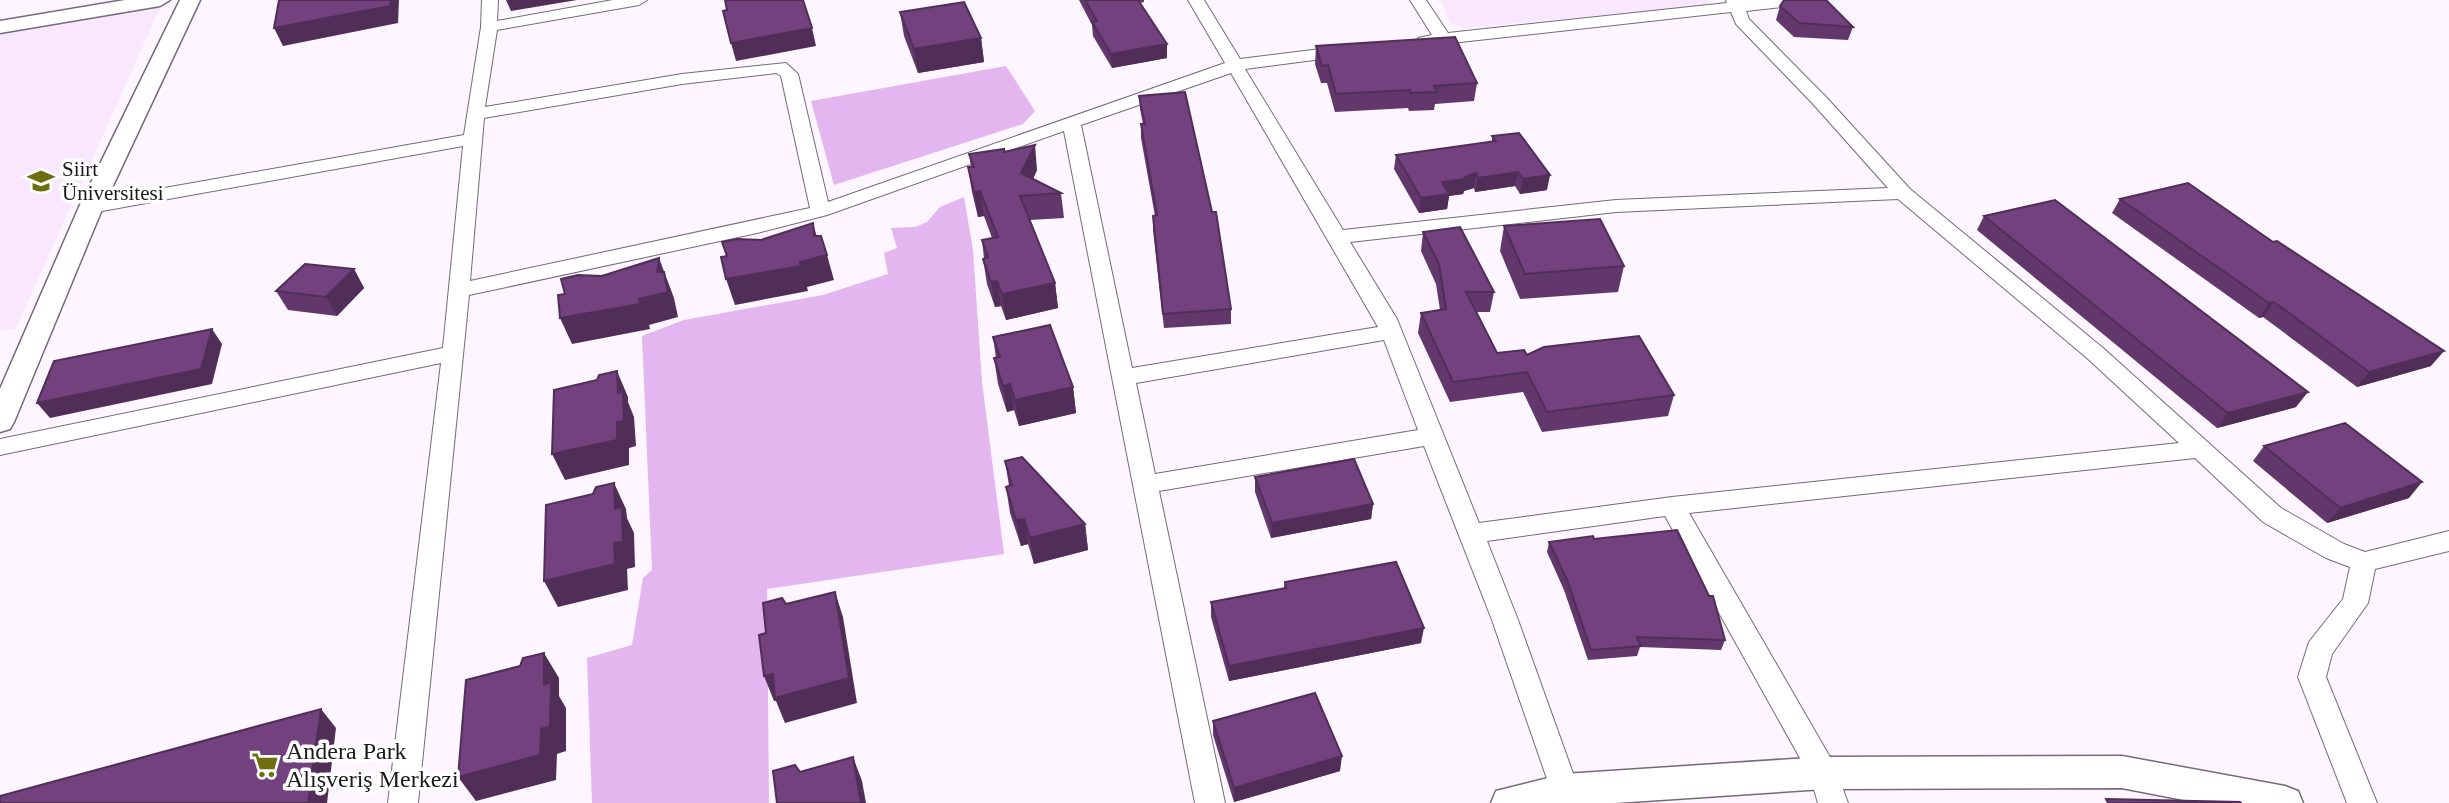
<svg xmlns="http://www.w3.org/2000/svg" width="2449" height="803" viewBox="0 0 2449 803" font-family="Georgia,serif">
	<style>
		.built { fill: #f9e7fe }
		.green { fill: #e3b6ef }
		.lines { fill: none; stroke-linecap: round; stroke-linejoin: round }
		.minor-casing { stroke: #756a78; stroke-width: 2 }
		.tertiary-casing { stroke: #756a78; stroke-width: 3 }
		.minor { fill: #fff; fill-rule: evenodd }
		.tertiary { fill: #fff; fill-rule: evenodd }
		.wall { fill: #62386c }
		.shaded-wall { fill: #502e58 }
		.building { fill: #72417e; stroke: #502e58; stroke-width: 2 }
		.labels { text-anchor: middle; stroke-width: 7; stroke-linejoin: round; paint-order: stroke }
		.poi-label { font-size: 21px; fill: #1d181e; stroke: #fff; text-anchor: start }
		.near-poi-label { font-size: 24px; fill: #1d181e; stroke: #fff; text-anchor: start }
	</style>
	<rect width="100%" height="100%" fill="#fdf5ff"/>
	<g class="built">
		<path d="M1441 0H1710L1705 5 1467 28 1451 24Z"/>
		<path d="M161 6 16 328 0 331V34Z"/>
	</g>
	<g class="green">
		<path d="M1006 66 1035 111 1023 124 834 185 811 101Z"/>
		<path d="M964 197 973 250 982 382 1004 554 767 589 769 803H592L587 658 632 645 643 578 652 570 642 336 684 320 823 295 888 274 884 253 897 248 891 228 915 227 927 222 940 207Z"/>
	</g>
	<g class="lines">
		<g class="minor-casing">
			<path id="minor" d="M482 0H498L497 21 613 0H647L639 5 497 30 485 107 682 74 786 63 798 74 828 202 1225 63 1188 0H1204L1240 59 1345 46 1353 51 1345 56 1245 69 1343 230 1616 200 1888 188 1814 105 1736 24 1731 12 1424 46 1418 44 1416 41 1418 38 1432 35 1410 0H1426L1448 33 1727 3 1726 0H1808L1800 5 1746 11 1749 19 1826 97 1910 189 2103 348 2281 508 2344 544 2365 552 2449 531V551L2375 569 2368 603 2332 654 2326 677 2377 803H2347L2298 677 2309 642 2343 599 2350 567 2326 558 2263 522 2195 458 1689 513 1834 764 1848 803H1818L1810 776 1665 516 1487 541 1518 620 1579 790 1574 799 1565 803 1554 799 1492 620 1424 446 1159 491 1225 803H1195L1064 131 827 215 757 233 469 295 418 803H388L441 363 0 455V439L443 348 463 146 91 213 81 207 91 201 464 135 481 27ZM776 73 781 76 810 208 470 281 484 118 682 84ZM1231 73 1378 327 1132 368 1081 125ZM1898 199 2087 358 2179 443 1672 497 1479 523 1397 319 1350 242 1616 212ZM1384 340 1418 430 1155 474 1136 383Z"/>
		</g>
		<g class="tertiary-casing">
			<g id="tertiary">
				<path d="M125 0H170L160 6 0 33V21Z"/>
				<path d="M180 0H200L103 207 14 422 10 429 0 432V389L79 207Z"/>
				<path d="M2122 756 2285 786 2298 791 2303 803H2199L2122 788 1824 789 1615 803H1491L1496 791 1564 774 1824 757Z"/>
			</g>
		</g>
		<use href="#minor" class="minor"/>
		<use href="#tertiary" class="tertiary"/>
	</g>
	<g class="wall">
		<path d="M1079 0H1144V2L1140 3 1167 58 1112 68 1093 36 1092 25Z"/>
		<path d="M1780 6 1853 27 1848 40 1794 37 1776 20Z"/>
		<path d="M900 12 981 38 984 62 918 73 904 36Z"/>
		<path d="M1316 46 1477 83 1474 101 1435 104 1434 110 1409 111 1408 108 1335 112 1327 83H1321L1315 64Z"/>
		<path d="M1139 96 1231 309V324L1164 328 1153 230V216H1155L1141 138V124H1143L1140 109Z"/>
		<path d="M1492 136 1547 190 1520 194 1515 186 1475 192 1474 188 1464 191 1463 194 1449 196 1447 209 1419 213 1394 169 1396 155 1492 142Z"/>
		<path d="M1004 152 1037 170 1033 179 1061 193 1064 218 1030 220 1055 283 1058 308 1006 320 1001 306 995 307 987 284 983 259 984 258 982 240 992 238 984 216 978 217 972 192 968 167H971L969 154Z"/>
		<path d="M2120 199 2273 242 2431 366 2357 387 2263 317 2259 318 2112 213Z"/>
		<path d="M1984 216 2296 407 2217 428 1977 230Z"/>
		<path d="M1504 226 1624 266 1618 292 1520 299 1500 251Z"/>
		<path d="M1423 232 1494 292 1490 312H1477L1497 353 1527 355 1674 395 1668 416 1542 432 1523 392 1450 402 1418 333 1421 313 1440 310 1436 284 1421 251Z"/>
		<path d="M354 269 364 288 337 316 288 310 276 291Z"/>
		<path d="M993 337 1073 387 1076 413 1019 426 1014 410 1007 412 998 384 994 358H996Z"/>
		<path d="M2264 446 2409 498 2327 523 2253 461Z"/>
		<path d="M1005 461 1085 524 1088 550 1034 564 1028 544 1021 546 1010 513 1006 487 1009 486Z"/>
		<path d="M1255 477 1373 504 1371 519 1271 538 1255 492Z"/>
		<path d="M1594 539 1725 640 1721 650 1640 647 1637 656 1588 660 1564 590 1547 552 1549 542Z"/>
		<path d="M1285 582 1421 643 1229 681 1211 617V602L1284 588Z"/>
		<path d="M1213 721 1340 771 1234 802 1213 735Z"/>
	</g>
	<g class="shaded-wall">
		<path d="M391 0H399L398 23 283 46 274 28Z"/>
		<path d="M506 0H577L511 11Z"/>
		<path d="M812 28 816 46 736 61 731 43Z"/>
		<path d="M981 38 984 62 918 73 914 49Z"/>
		<path d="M1167 44V58L1112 68 1111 54Z"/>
		<path d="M1035 145 1037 170 1025 195 1021 173Z"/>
		<path d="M1518 172 1515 186 1475 192 1478 178Z"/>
		<path d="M1476 173 1474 188 1464 191 1463 194 1449 196 1447 209 1419 213 1421 198 1442 182Z"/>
		<path d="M1550 175 1547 190 1520 194 1523 179Z"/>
		<path d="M980 191 984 216 978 217 974 192Z"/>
		<path d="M813 223 820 248 827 255 834 280 807 287 808 291 735 305 726 279 800 262 814 236Z"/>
		<path d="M659 258 674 298 678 317 649 325 650 329 572 344 560 318 657 272Z"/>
		<path d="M354 269 364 288 337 316 326 297Z"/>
		<path d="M997 281 1001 306 995 307 991 282Z"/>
		<path d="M1055 283 1058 308 1006 320 1002 294Z"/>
		<path d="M2274 302 2263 317 2259 318 2269 303Z"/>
		<path d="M212 329 222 344 212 384 50 418 37 403Z"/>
		<path d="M2444 351 2431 366 2357 387 2369 372Z"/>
		<path d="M617 371 628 397V402L634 417 636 446 629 448V465L565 480 552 454 618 393Z"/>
		<path d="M1010 384 1014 410 1007 412 1003 386Z"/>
		<path d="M1073 387 1076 413 1019 426 1015 400Z"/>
		<path d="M2308 392 2296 407 2217 428 2228 413Z"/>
		<path d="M2422 482 2409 498 2327 523 2340 508Z"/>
		<path d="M614 483 626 509 627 518 634 533 635 567 627 569 628 590 558 607 544 581 614 543Z"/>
		<path d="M1373 504 1371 519 1271 538 1272 523Z"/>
		<path d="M1024 519 1028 544 1021 546 1016 520Z"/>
		<path d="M1085 524 1088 550 1034 564 1030 538Z"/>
		<path d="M835 592 843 617 857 703 785 723 776 701H774L764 676Z"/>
		<path d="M1424 628 1421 643 1229 681V666Z"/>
		<path d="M544 653 559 678V696L566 708V751L557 754 556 780 476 801 458 777 541 729 544 685Z"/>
		<path d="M321 709 336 728 327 803H308Z"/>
		<path d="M1342 756 1340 771 1234 802V788Z"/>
		<path d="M853 757 862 781 866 803H861Z"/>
	</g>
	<g class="building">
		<path d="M279 0H391L390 6 274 28Z"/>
		<path d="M725 0H803L812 28 731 43 723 11 727 10Z"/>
		<path d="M1085 0H1138L1167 44 1111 54 1092 22 1097 21Z"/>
		<path d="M1784 0H1826L1853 27 1799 23 1780 6Z"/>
		<path d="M964 2 981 38 914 49 900 12Z"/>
		<path d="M1455 37 1477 83 1434 86 1437 92 1411 93 1410 90 1336 94 1328 65 1322 66 1316 46Z"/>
		<path d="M1185 92 1212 212H1216L1231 309 1163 314 1153 216 1157 215 1141 124H1145L1139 96Z"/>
		<path d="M1519 133 1550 175 1523 179 1518 172 1478 178 1476 173 1465 177 1466 179 1442 182 1449 194 1421 198 1396 155 1496 141 1492 136Z"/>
		<path d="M1035 145 1021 173 1061 193 1020 196 1055 283 1002 294 997 281 991 282 983 259 988 257 982 240 998 237 980 191 974 192 968 167H974L969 154 1004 149V152Z"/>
		<path d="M2188 183 2273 242 2277 241 2444 351 2369 372 2274 302 2269 303 2120 199Z"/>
		<path d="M2055 200 2308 392 2228 413 1984 216Z"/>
		<path d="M1600 219 1624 266 1525 274 1504 226Z"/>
		<path d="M813 223 814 236H821L827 255 800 262 801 266 726 279 721 257 727 256 722 242 737 239 761 240Z"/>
		<path d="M1460 227 1494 292H1466L1497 353 1524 350 1527 355 1544 347 1639 336 1674 395 1547 412 1527 372 1453 382 1421 313 1446 309 1439 264 1423 232Z"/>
		<path d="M659 258 657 272H664L668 292 639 299 640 304 560 318 558 295 565 294 561 279 578 275 602 276Z"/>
		<path d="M305 264 354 269 326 297 276 291Z"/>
		<path d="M1050 325 1073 387 1015 400 1010 384 1003 386 994 358 1000 357 993 337Z"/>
		<path d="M212 329 201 369 37 403 54 361Z"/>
		<path d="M617 371 618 393 623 391 624 421 617 422V440L552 454 554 390 597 380 599 375Z"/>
		<path d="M2345 423 2422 482 2340 508 2264 446Z"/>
		<path d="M1022 457 1085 524 1030 538 1024 519 1016 520 1006 487 1012 485 1005 461Z"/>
		<path d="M1354 459 1373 504 1272 523 1255 477Z"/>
		<path d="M614 483 615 509 622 507 623 542 614 543 615 564 544 581 546 505 593 494 596 487Z"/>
		<path d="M1677 530 1709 596H1713L1725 640 1637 637 1641 646 1591 650 1567 580 1549 542 1593 536 1594 539Z"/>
		<path d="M1396 562 1424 628 1229 666 1211 602 1286 588 1285 582Z"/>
		<path d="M835 592 849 678 775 698 773 674 764 676 759 635 766 633 763 603 782 598 786 604Z"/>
		<path d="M544 653V685L551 682 550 726 541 729 540 755 458 777 466 680 520 666 523 658Z"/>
		<path d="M1315 693 1342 756 1234 788 1213 721Z"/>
		<path d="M321 709 308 803H0V796Z"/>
		<path d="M853 757 861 803H777L773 771 795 765 800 772Z"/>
		<path d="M2106 799 2240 802 2241 803H2108Z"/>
	</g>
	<defs>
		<g id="university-bare" transform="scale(2.1)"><path d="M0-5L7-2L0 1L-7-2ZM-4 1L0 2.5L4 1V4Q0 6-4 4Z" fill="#6e6e0f" stroke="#fff" stroke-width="2.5" paint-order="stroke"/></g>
		<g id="supermarket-bare" transform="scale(2.1)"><path d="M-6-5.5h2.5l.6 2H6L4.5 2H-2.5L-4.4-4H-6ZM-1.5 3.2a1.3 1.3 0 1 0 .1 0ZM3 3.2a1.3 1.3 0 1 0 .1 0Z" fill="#6e6e0f" stroke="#fff" stroke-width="2.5" paint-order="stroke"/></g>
	</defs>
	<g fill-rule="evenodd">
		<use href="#university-bare" x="41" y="181"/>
		<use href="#supermarket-bare" x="265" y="765"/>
	</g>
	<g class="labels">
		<g class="poi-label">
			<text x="62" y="176">Siirt<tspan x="62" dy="24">Üniversitesi</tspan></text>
		</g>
		<g class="near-poi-label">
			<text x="286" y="759">Andera Park<tspan x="286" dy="28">Alışveriş Merkezi</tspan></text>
		</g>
	</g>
</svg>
